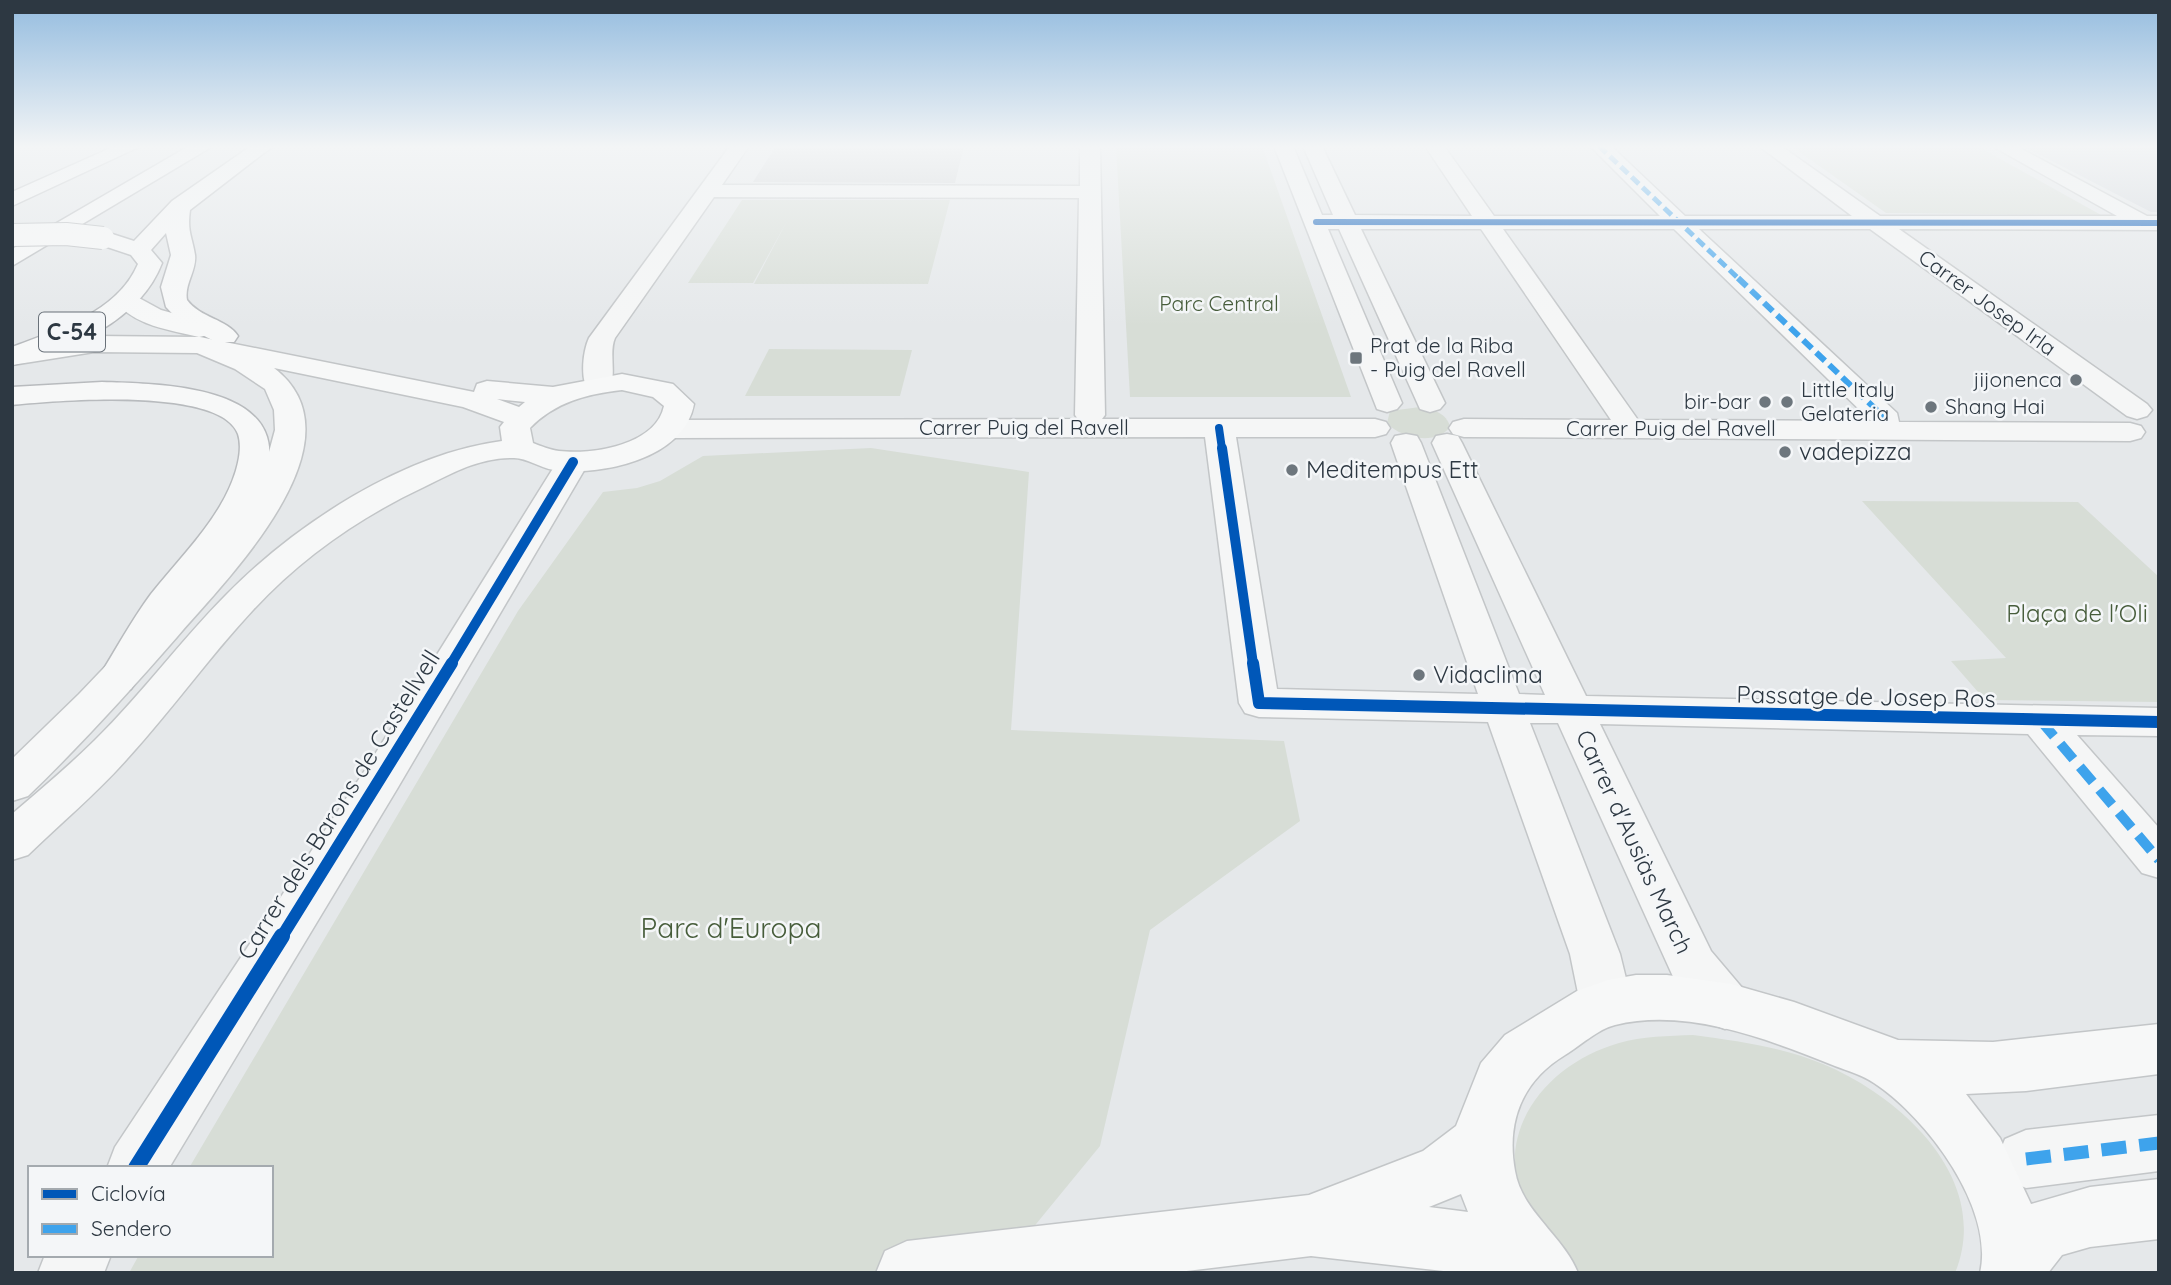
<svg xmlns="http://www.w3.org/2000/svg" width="2171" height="1285" viewBox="0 0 2171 1285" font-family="Quicksand,sans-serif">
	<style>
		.built { fill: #d4d8dd }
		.green { fill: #d7ddd6 }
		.building { fill: #ced0d2 }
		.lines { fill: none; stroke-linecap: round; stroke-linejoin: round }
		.street-casing { stroke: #c3c6c8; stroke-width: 3 }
		.secondary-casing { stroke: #c3c6c8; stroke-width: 3 }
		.primary-casing { stroke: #c2c5c7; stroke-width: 3 }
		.highway-casing { stroke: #b8bbbe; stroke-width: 3 }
		.street { fill: #f5f6f6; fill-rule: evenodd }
		.secondary { fill: #f7f8f8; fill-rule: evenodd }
		.primary { fill: #f7f8f8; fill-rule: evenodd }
		.highway { fill: #f7f8f8; fill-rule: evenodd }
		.highway-bridge-casing { stroke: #b8bbbe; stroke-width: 24; stroke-linecap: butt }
		.highway-bridge { stroke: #f7f8f8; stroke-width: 22 }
		.quiet-far3 { stroke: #3ea3ec; stroke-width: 5; stroke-dasharray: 10 5; stroke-linecap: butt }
		.quiet-far2 { stroke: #3ea3ec; stroke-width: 6; stroke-dasharray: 12 6; stroke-linecap: butt }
		.quiet-far1 { stroke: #3ea3ec; stroke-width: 10; stroke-dasharray: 20 10; stroke-linecap: butt }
		.quiet { stroke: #3ea3ec; stroke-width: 13; stroke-dasharray: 25 13; stroke-linecap: butt }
		.cycleway-far4-casing { stroke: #f4f6f8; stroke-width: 9 }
		.cycleway-far3-casing { stroke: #f4f6f8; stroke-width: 11 }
		.cycleway-far2-casing { stroke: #f4f6f8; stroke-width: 14 }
		.cycleway-far1-casing { stroke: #f4f6f8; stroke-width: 17 }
		.cycleway-casing { stroke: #f4f6f8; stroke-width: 20 }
		.cycleway-far4 { stroke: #0057b8; stroke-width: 6 }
		.cycleway-far3 { stroke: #0057b8; stroke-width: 8 }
		.cycleway-far2 { stroke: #0057b8; stroke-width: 10 }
		.cycleway-far1 { stroke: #0057b8; stroke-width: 12 }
		.cycleway { stroke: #0057b8; stroke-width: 16 }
		.poi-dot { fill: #6d767d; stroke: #f4f6f8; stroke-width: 2.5 }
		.labels { text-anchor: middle; stroke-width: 5; stroke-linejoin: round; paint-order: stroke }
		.far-street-label { font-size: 21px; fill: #2d3842; stroke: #f4f6f8 }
		.far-park-label { font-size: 21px; fill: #475d3b; stroke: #f4f6f8 }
		.far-poi-label { font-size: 21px; fill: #2d3842; stroke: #f4f6f8; text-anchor: start }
		.shield { fill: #f4f6f8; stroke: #697179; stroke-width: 2 }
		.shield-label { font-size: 23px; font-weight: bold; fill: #2d3842 }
		.poi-label { font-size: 24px; fill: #2d3842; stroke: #f4f6f8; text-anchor: start }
		.park-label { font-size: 24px; fill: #475d3b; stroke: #f4f6f8 }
		.street-label { font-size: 24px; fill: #2d3842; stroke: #f4f6f8 }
		.near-park-label { font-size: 28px; fill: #475d3b; stroke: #f4f6f8 }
	</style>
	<rect width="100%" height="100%" fill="#e5e8ea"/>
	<path class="built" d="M2023 146H2159V212H2151Z"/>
	<g class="green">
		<path d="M1262 146 1351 397H1130L1116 146Z"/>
		<path d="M1791 146H1977L2101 215 1886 213Z"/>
		<path d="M742 200H950L928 284H754L787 221 753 283H688Z"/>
		<path d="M769 349 912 350 900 396H745Z"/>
		<path d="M1420 407C1432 409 1447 413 1450 427 1436 446 1400 438 1387 423L1390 411Z"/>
		<path d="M871 448 1029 472 1011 730 1284 741 1300 821 1150 930 1100 1146 996 1273H129L139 1255H271V1168H189L518 611 603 492 637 488 660 481 703 456Z"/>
		<path d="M1862 501 2078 502 2159 577V702L1985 700 1951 661 2006 658Z"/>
		<path d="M1693 1035C1738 1041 1781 1047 1823 1064 1902 1097 1993 1180 1955 1273H1576C1562 1254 1526 1214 1520 1195 1497 1123 1552 1062 1619 1043 1642 1036 1669 1036 1693 1035Z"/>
	</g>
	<path class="building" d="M776 146H964L955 183 753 182Z"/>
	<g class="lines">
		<g class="street-casing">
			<g id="street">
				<path d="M730 146H749L722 185 1080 186V146H1100L1105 415 1102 419H1375L1386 422 1390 428 1386 434 1375 437H1236L1277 689 1478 694 1391 443 1395 436 1406 434 1417 436 1421 443 1519 694 1545 695 1432 443 1436 436 1447 434 1458 436 1462 443 1586 696 2159 708V736L2077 735 2159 828V878L2142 873 2028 734 1600 724 1711 951 1744 990 1751 1006 1744 1022 1725 1029 1706 1022 1675 981 1558 723H1530L1620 954 1632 1003 1625 1019 1606 1026 1587 1019 1580 1003 1570 954 1488 722 1259 717 1245 713 1239 703 1205 437 672 438 661 435 657 429 661 423 672 420 1078 419 1075 415 1079 198 714 197 615 338C608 354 618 376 608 390L598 393 588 390C580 378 583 351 589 338Z"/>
				<path d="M1274 146H1293L1322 215H1333L1303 146H1322L1355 215 1472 216 1425 146H1444L1494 216H1660L1590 146H1611L1685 216H1852L1759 146H1781L1880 216H2117L1992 146H2016L2147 216H2159V230L1899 229 2147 404 2152 410 2147 416 2137 419 2127 416 1870 229H1699L1897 413 1899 422 2130 423 2141 426 2145 432 2141 438 2130 441 1464 437 1453 434 1449 428 1453 422 1464 419 1611 420 1481 229H1361L1445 403 1440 409 1430 412 1420 409 1339 229H1328L1402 403 1397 409 1387 412 1377 409ZM1503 229H1674L1871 421 1638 420Z"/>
				<path d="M573 453 584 455 589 462 397 789 169 1168H107L115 1147 367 767 557 462 562 455Z"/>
				<path d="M2159 1115V1171L2026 1188 2005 1179 1997 1159 2005 1139 2026 1130Z"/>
				<path d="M45 1255H111L104 1273H38Z"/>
			</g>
		</g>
		<g class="secondary-casing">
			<path id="secondary" d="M1636 975H1667L1731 984 1794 1002 1898 1040 1993 1042 2159 1024V1074L2026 1091 1966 1094 2000 1138 2031 1204 2090 1187 2159 1179V1239L2090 1247 2062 1255 2048 1273H1980C1995 1208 1926 1117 1874 1083 1863 1075 1848 1071 1835 1066 1769 1040 1688 1007 1615 1025 1598 1029 1580 1046 1565 1055 1522 1081 1506 1122 1515 1171 1522 1212 1563 1235 1578 1273H1461L1311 1256 1170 1273H876L885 1251 907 1241 1309 1195 1423 1151 1456 1126 1481 1063 1505 1035 1577 991 1608 980ZM1461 1194 1468 1212 1429 1207Z"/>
		</g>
		<g class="primary-casing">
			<g id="primary">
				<path d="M128 292 161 310 208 323 212 329 208 335 199 337C171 330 133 326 115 300L119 295Z"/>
				<path d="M94 336 200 337 474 392 477 384 487 381 553 387 622 374 673 384 694 404C684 459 602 476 554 470 540 468 527 458 514 458 481 457 452 473 424 487 360 517 301 558 253 610 209 657 171 711 127 759 97 793 61 823 28 855L12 860V814C40 790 69 766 95 740 142 694 181 640 227 594 296 524 403 454 502 441L500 427 504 422 463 407 274 368C368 440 226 580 177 637 129 692 80 746 28 796L12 801V759L79 694 224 542 263 474 275 430 274 410 265 389 235 369 197 353 94 352 12 365V349ZM622 390 653 397 664 406C656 445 593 455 559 451 550 450 541 446 533 443L530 428C555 402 587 394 622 390ZM497 399 525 402 519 407Z"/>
			</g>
		</g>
		<g class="highway-casing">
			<g id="highway">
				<path d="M115 146H141L12 206V192Z"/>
				<path d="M189 146H213L12 266V249Z"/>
				<path d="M251 146H273L190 210C187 232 192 236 195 255 197 270 184 284 187 300 200 318 227 319 238 336L234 342H216L183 325 166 307 161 287 171 255 166 233 151 250 162 263C140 321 69 351 12 365V347C59 329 117 313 138 264L131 255 95 243 92 238 95 233 103 231 134 241 172 201Z"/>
				<path d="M102 382C180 384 315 389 254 504 236 538 209 568 186 599 165 627 150 659 131 689L117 693 103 689 97 680C115 651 131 621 151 594 174 565 201 538 220 506 231 488 245 455 238 434 220 386 54 401 12 405V387Z"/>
			</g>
		</g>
		<use href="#street" class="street"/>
		<use href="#secondary" class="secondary"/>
		<use href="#primary" class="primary"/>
		<use href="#highway" class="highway"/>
		<g class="highway-bridge-casing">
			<path id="highway-bridge" d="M12 235 66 234 103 238"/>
		</g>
		<use href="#highway-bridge" class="highway-bridge"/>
		<path class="quiet-far3" d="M1599 146 1740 280"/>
		<path class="quiet-far2" d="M1738 278 1886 419"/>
		<path class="quiet-far1" d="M2041 721 2159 860"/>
		<path class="quiet" d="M2026 1159 2159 1143"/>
		<g class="cycleway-far4-casing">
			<path id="cycleway-far4" d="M1316 222 2159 223"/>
		</g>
		<g class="cycleway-far3-casing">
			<path id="cycleway-far3" d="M1219 428 1222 449"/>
		</g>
		<g class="cycleway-far2-casing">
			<g id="cycleway-far2">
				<path d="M1222 448 1253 664"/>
				<path d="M451 664 573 462"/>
			</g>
		</g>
		<g class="cycleway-far1-casing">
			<g id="cycleway-far1">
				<path d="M1253 663 1259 703 2159 722"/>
				<path d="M281 938 452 663"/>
			</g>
		</g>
		<g class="cycleway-casing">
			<path id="cycleway" d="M136 1168 282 936"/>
		</g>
		<use href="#cycleway-far4" class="cycleway-far4"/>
		<use href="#cycleway-far3" class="cycleway-far3"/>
		<use href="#cycleway-far2" class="cycleway-far2"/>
		<use href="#cycleway-far1" class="cycleway-far1"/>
		<use href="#cycleway" class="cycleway"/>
	</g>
	<linearGradient id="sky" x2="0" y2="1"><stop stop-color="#94bcdf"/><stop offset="0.45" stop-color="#f3f5f6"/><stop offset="1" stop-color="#f3f5f6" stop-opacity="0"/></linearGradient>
	<rect width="2171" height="326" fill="url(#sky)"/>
	<g class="poi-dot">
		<rect x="1349" y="351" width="14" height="14" rx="3.5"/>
		<circle cx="2076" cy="380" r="7"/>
		<circle cx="1765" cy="402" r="7"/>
		<circle cx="1787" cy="402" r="7"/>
		<circle cx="1931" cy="407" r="7"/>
		<circle cx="1785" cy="452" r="7"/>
		<circle cx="1292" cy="470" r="7"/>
		<circle cx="1419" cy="675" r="7"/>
	</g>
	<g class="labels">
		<g class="far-street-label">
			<text transform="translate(1987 303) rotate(36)" y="7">Carrer Josep Irla</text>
			<text x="1024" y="435">Carrer Puig del Ravell</text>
			<text x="1671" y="436">Carrer Puig del Ravell</text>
		</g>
		<g class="far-park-label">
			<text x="1219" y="311">Parc Central</text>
		</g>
		<g class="far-poi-label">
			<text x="1370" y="353">Prat de la Riba<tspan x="1370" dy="24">- Puig del Ravell</tspan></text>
			<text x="2062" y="387" text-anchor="end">jijonenca</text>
			<text x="1801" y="397">Little Italy<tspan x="1801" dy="24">Gelateria</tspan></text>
			<text x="1751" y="409" text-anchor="end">bir-bar</text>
			<text x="1945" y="414">Shang Hai</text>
		</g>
		<rect class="shield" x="39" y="312.5" width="66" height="39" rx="5"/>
		<g class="shield-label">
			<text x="72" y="340">C-54</text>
		</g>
		<g class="poi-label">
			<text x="1799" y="460">vadepizza</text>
			<text x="1306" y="478">Meditempus Ett</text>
			<text x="1433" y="683">Vidaclima</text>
		</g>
		<g class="park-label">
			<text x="2077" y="622">Plaça de l'Oli</text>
		</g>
		<g class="street-label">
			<text transform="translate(1866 697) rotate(1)" y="8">Passatge de Josep Ros</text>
			<text transform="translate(339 805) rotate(-58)" y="8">Carrer dels Barons de Castellvell</text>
			<text transform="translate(1634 842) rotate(65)" y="8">Carrer d'Ausiàs March</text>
		</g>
		<g class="near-park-label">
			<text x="731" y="938">Parc d'Europa</text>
		</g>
	</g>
	<rect width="2171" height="1285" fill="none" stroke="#2d3842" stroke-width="28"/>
	<rect x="28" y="1166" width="245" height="91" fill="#f4f6f8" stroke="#a4aaaf" stroke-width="2"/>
	<rect x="42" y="1189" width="35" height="10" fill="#0057b8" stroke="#a4aaaf" stroke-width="2"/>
	<text x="91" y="1201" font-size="21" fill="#2d3842">Ciclovía</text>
	<rect x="42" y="1224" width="35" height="10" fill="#3ea3ec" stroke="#a4aaaf" stroke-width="2"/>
	<text x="91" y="1236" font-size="21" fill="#2d3842">Sendero</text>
</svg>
